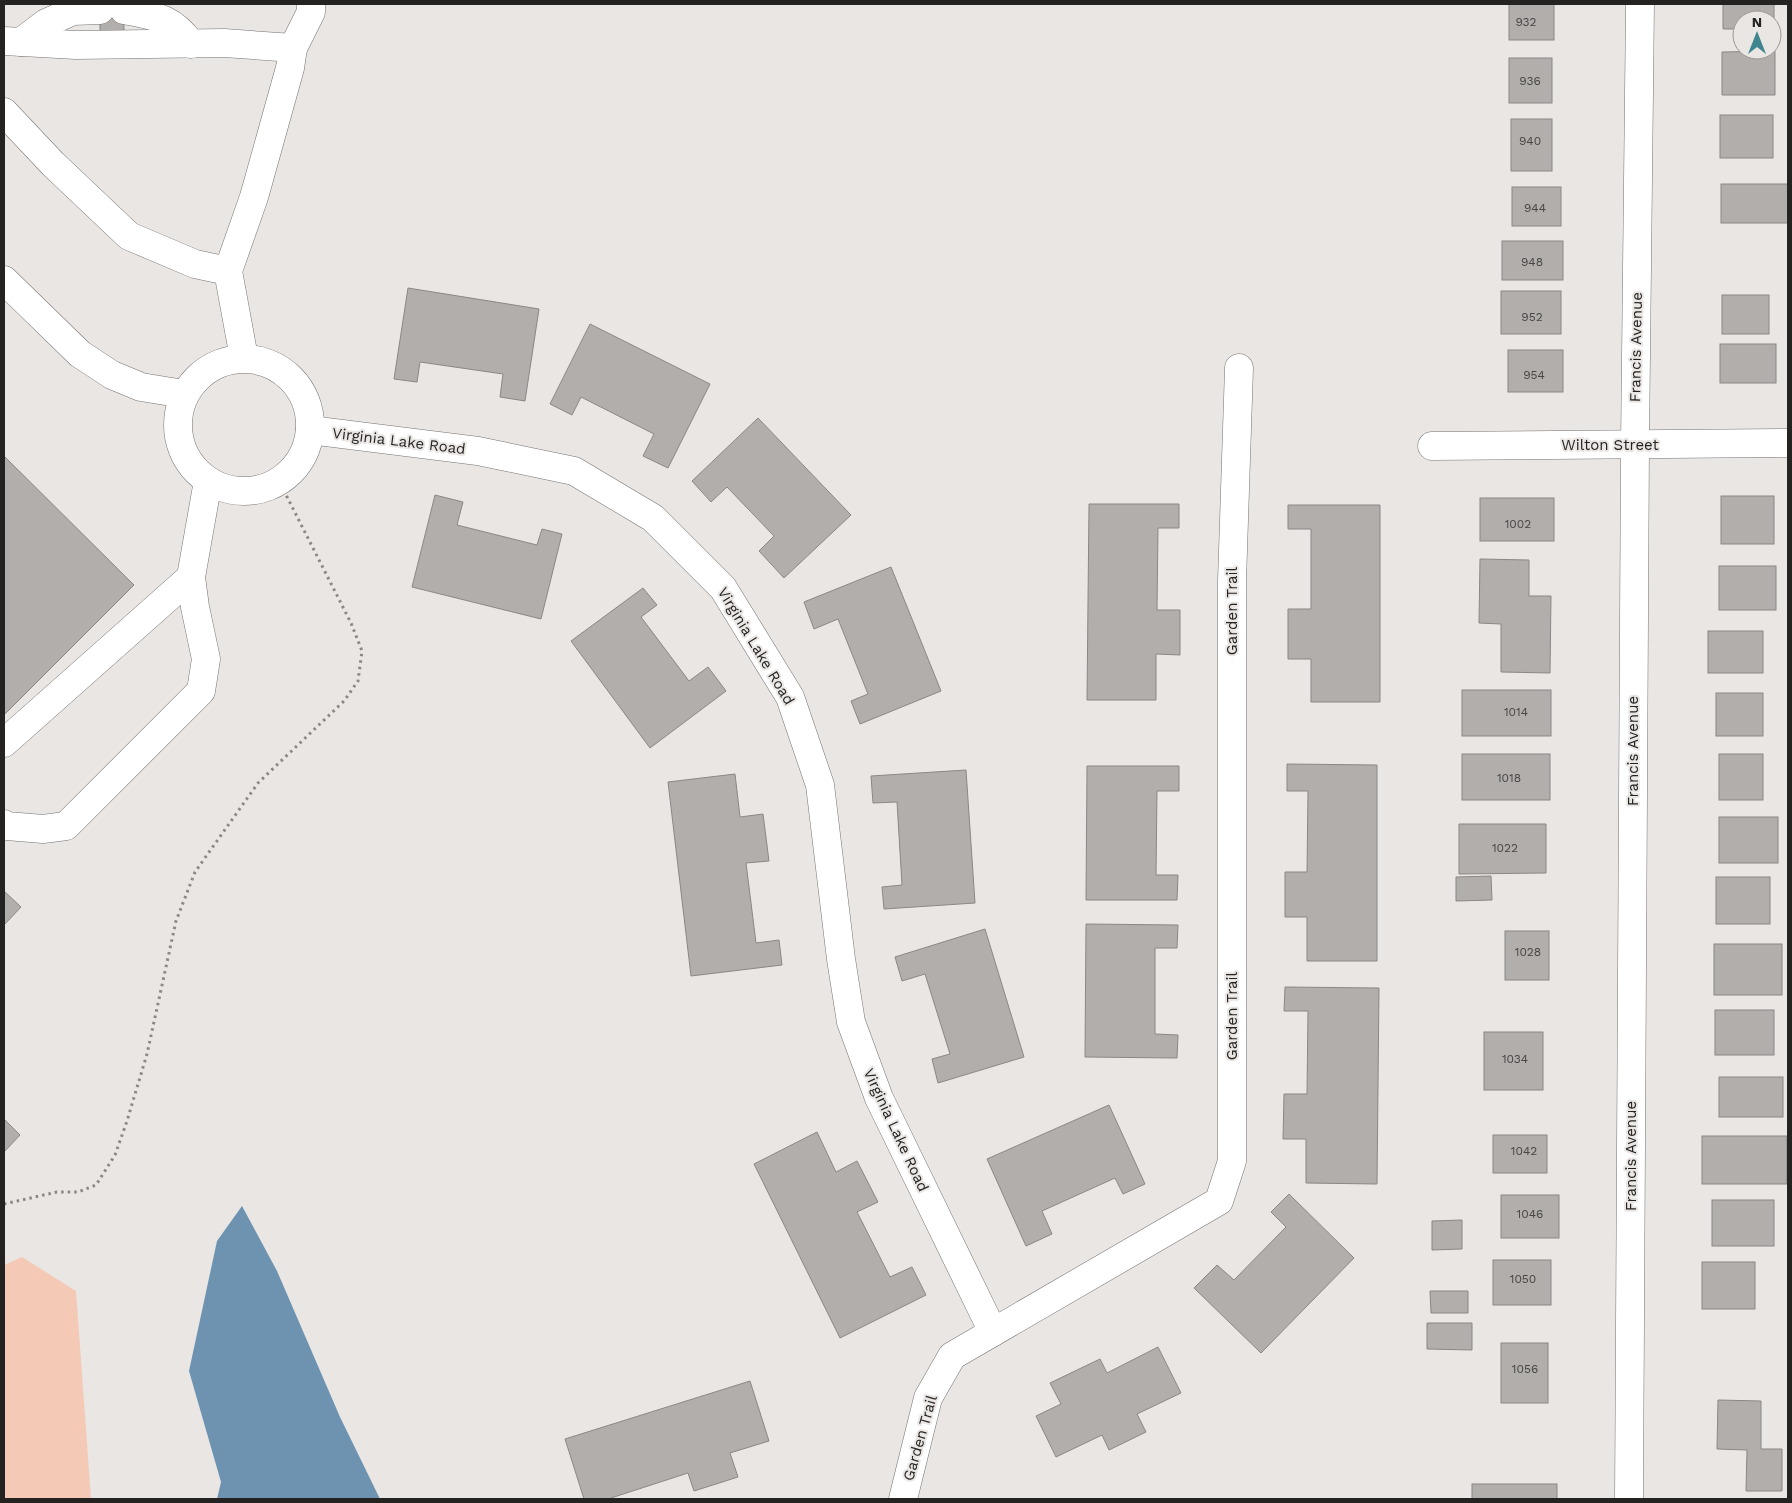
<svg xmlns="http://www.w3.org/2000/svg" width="1792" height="1503" viewBox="0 0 1792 1503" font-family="'Work Sans',sans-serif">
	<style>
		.green { fill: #f4cab6 }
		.water { fill: #6d93b0 }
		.building { fill: #b1aeac; stroke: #8a8786 }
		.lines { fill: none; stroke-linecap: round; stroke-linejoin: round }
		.minor-casing { stroke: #767372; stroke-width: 29 }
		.path { stroke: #8a8887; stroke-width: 3; stroke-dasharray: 2.5 4; stroke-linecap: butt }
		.minor { stroke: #fff; stroke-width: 28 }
		.labels { text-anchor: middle; stroke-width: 4; stroke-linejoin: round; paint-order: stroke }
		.number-label { font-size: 12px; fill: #474644 }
		.street-label { font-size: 15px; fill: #242322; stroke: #e9e6e4 }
	</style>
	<rect width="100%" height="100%" fill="#e9e6e4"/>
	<path class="green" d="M22 1257 76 1291 91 1499H4V1265Z"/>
	<path class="water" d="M242 1206 277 1271 340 1417 380 1499H217L221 1482 189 1371 217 1241Z"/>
	<g class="building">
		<rect x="100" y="4" width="24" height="28"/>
		<rect x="1509" y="4" width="45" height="36"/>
		<path d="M1723 4H1774V29H1772V20H1742V29H1723Z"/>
		<path d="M1775 51V95H1722V52Z"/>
		<rect x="1509" y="58" width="43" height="45"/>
		<rect x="1720" y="115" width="53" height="43"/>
		<rect x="1511" y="119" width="41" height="52"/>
		<rect x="1721" y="184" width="67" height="39"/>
		<rect x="1512" y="187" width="49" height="39"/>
		<rect x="1502" y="241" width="61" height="39"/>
		<path d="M408 288 539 309 525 401 500 397 503 374 420 362 417 382 394 379Z"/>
		<rect x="1501" y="291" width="60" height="43"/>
		<rect x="1722" y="295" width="47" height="39"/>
		<path d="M590 324 710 384 668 468 643 456 654 434 581 397 572 415 550 404Z"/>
		<rect x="1720" y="344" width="56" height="39"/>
		<rect x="1508" y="350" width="55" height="42"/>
		<path d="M758 418 851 515 784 578 759 551 774 536 727 487 711 502 692 481Z"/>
		<path d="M4 456 134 585 4 715Z"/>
		<path d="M435 495 463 502 457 525 537 545 542 529 562 534 541 619 412 587Z"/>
		<rect x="1721" y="496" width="53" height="48"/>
		<rect x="1480" y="498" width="74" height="43"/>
		<path d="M1089 504H1179V528H1158L1157 610H1180V655L1156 654V700H1087Z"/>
		<path d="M1288 505H1380V702H1311V659H1288V609H1311V529H1288Z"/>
		<path d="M1480 559 1529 560V596H1551L1550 673 1501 672V624L1479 623Z"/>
		<rect x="1719" y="566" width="57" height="44"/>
		<path d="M891 567 941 691 860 724 851 701 868 694 838 619 814 629 804 602Z"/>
		<path d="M643 588 657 605 641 617 689 681 708 667 726 691 650 748 571 641Z"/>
		<rect x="1708" y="631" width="55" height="42"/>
		<rect x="1462" y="690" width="89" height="46"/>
		<rect x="1716" y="693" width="47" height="43"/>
		<rect x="1462" y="754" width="88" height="46"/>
		<rect x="1719" y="754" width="44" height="46"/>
		<path d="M1287 764 1377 765V961H1307V917H1285V872H1307L1308 791H1287Z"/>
		<path d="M1087 766H1179V791H1157L1156 875H1178L1177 900H1086Z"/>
		<path d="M966 770 975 903 884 909 882 887 902 885 897 802 873 803 871 776Z"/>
		<path d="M735 774 740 817 763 814 769 861 746 863 756 943 779 940 782 965 691 976 668 782Z"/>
		<rect x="1719" y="817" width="59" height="46"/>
		<path d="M1459 824H1546V873L1459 874Z"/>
		<path d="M1491 876 1492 900 1456 901V877Z"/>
		<rect x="1716" y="877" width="54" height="47"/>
		<path d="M4 891 21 907 4 925Z"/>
		<path d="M1086 924 1178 925 1177 948H1155V1034L1178 1035 1177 1058 1085 1057Z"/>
		<path d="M985 929 1024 1057 938 1083 932 1059 950 1054 925 974 902 981 895 957Z"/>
		<rect x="1505" y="931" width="44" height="49"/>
		<rect x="1714" y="944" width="68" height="51"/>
		<path d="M1285 987 1379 988 1377 1184 1306 1183V1139H1283L1284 1094H1307L1308 1011H1284Z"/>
		<rect x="1715" y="1010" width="59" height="45"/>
		<rect x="1484" y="1032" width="59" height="58"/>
		<rect x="1719" y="1077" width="64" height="40"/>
		<path d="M1109 1105 1145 1184 1123 1194 1115 1178 1042 1211 1052 1234 1026 1246 987 1159Z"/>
		<path d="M4 1119 20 1135 4 1152Z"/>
		<path d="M817 1132 836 1172 857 1161 878 1202 857 1212 890 1277 912 1267 926 1295 840 1338 754 1164Z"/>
		<rect x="1493" y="1135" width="54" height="38"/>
		<rect x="1702" y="1136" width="85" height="48"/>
		<path d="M1289 1194 1354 1258 1261 1353 1194 1288 1217 1265 1234 1280 1286 1227 1271 1212Z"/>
		<rect x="1501" y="1195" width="58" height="43"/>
		<rect x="1712" y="1200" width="62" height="46"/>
		<path d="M1462 1220V1249L1432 1250V1221Z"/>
		<rect x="1493" y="1260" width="58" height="45"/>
		<rect x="1702" y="1262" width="53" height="47"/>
		<path d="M1430 1291H1468V1313H1431Z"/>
		<path d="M1427 1323H1472V1350L1427 1349Z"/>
		<rect x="1501" y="1343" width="47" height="60"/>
		<path d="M1158 1347 1181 1393 1137 1414 1146 1432 1109 1450 1102 1435 1056 1457 1036 1416 1061 1404 1050 1383 1100 1359 1107 1373Z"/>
		<path d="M750 1381 769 1441 730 1453 738 1477 694 1491 688 1473 611 1498 612 1499H584L565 1439Z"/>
		<path d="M1718 1400 1761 1401V1449H1782V1491H1746L1747 1450 1717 1449Z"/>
		<rect x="1472" y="1484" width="85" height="15"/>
	</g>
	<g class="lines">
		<g class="minor-casing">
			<g id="minor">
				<path d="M124 10C154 16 172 17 191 44"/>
				<path d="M4 41 76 45 224 43 293 48 290 68 254 197 228 271 244 358"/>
				<path d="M21 42 46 23 73 11 100 10"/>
				<path d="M293 48 311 12V4"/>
				<path d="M4 112 53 164 129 236 195 264 228 271"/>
				<path d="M4 280 80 354 112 375 141 387 184 394"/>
				<circle cx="244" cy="425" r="66"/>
				<path d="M310 430 478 451 574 471 653 518 723 588 790 697 820 785 841 959 851 1022 879 1098 993 1332"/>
				<path d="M1432 446 1788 443"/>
				<path d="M4 743 191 577"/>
				<path d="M4 824 7 826 43 829 66 826 201 691 206 659 195 607 191 577 208 481"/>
				<path d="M903 1499 928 1398 952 1356 1219 1201 1232 1161V581L1239 368"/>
				<path d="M1629 1499 1635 444 1640 4"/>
			</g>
		</g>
		<path class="path" d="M4 1204 57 1192H78L96 1185 115 1155 127 1121 147 1054 176 921 195 872 258 783 344 701 358 681 362 651 351 623 279 481"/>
		<use href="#minor" class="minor"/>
	</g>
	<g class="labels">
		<g class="number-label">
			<text x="1526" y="26">932</text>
			<text x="1530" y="85">936</text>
			<text x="1530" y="145">940</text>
			<text x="1535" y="212">944</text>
			<text x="1532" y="266">948</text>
			<text x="1532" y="321">952</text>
			<text x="1534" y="379">954</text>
			<text x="1518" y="528">1002</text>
			<text x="1516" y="716">1014</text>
			<text x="1509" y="782">1018</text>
			<text x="1505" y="852">1022</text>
			<text x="1528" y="956">1028</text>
			<text x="1515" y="1063">1034</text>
			<text x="1524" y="1155">1042</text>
			<text x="1530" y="1218">1046</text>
			<text x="1523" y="1283">1050</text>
			<text x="1525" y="1373">1056</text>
		</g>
		<g class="street-label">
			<text transform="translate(1636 347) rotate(-89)" y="5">Francis Avenue</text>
			<text transform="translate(399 441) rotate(7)" y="5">Virginia Lake Road</text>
			<text x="1610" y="450">Wilton Street</text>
			<text transform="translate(1232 611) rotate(-90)" y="5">Garden Trail</text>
			<text transform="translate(756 646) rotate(59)" y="5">Virginia Lake Road</text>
			<text transform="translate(1633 751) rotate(-90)" y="5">Francis Avenue</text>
			<text transform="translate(1232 1016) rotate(-90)" y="5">Garden Trail</text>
			<text transform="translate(896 1130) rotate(65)" y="5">Virginia Lake Road</text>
			<text transform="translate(1631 1156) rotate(-90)" y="5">Francis Avenue</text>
			<text transform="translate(920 1438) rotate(-74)" y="5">Garden Trail</text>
		</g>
	</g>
	<rect width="1792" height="1503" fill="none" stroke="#242322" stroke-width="10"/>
	<g transform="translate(1757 35)"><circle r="24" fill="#e9e6e4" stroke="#9a9896"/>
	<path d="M0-4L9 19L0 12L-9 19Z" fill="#3e858e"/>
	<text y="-8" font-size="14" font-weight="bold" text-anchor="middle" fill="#242322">N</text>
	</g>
</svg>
